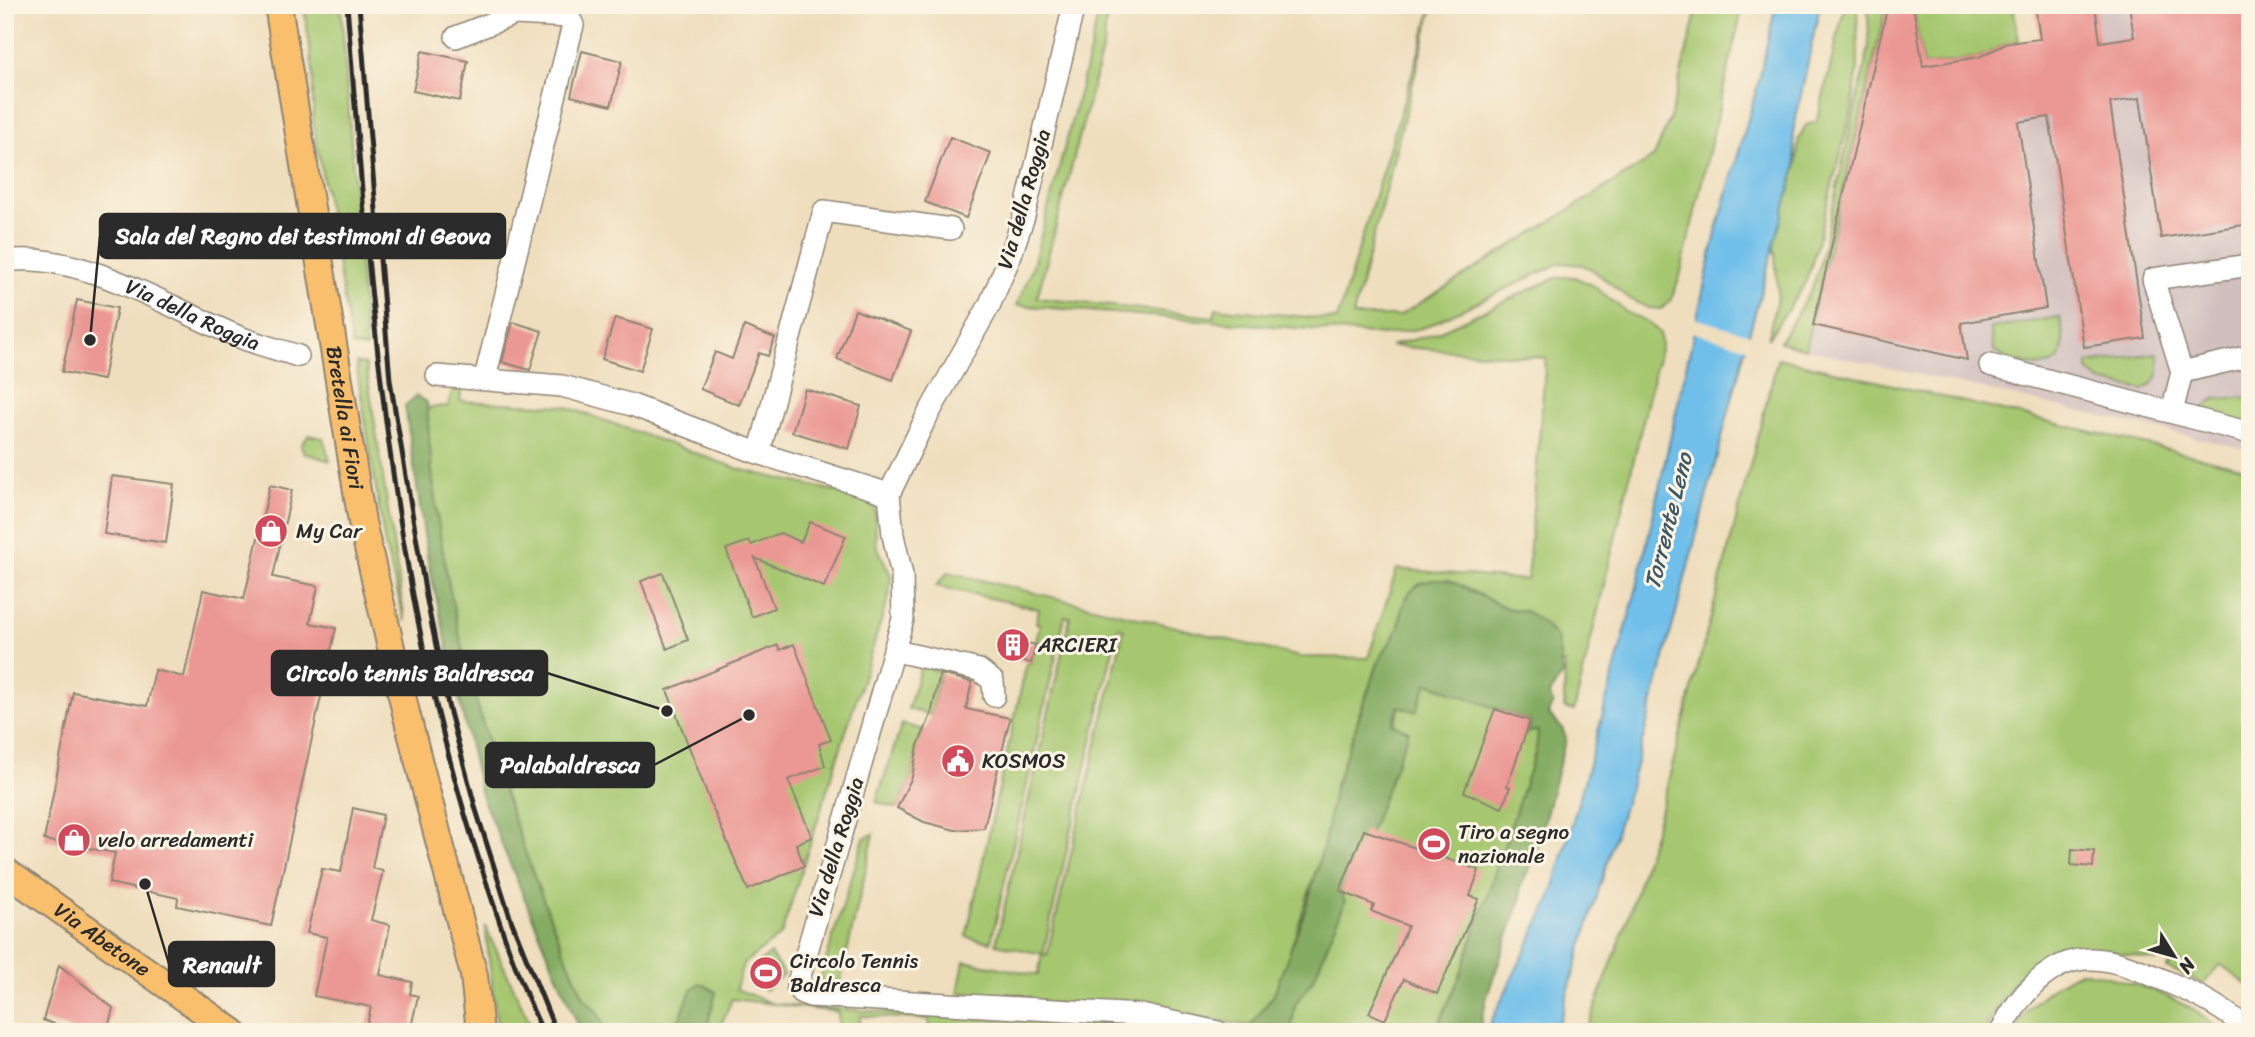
<svg xmlns="http://www.w3.org/2000/svg" width="2255" height="1037" viewBox="0 0 2255 1037" font-family="Sriracha,sans-serif">
	<style>
		.industrial { fill: #d1bfbf }
		.green { fill: #a6c76f; stroke: #68794d; stroke-width: 2; fill-rule: evenodd }
		.forest { fill: #84ac62; stroke: #586c46; stroke-width: 2 }
		.water { fill: #6fbfea; stroke: #4d758a; stroke-width: 2 }
		.pier { fill: #efdebd }
		.building { fill: #eb9793 }
		.lines { fill: none; stroke-linecap: round; stroke-linejoin: round }
		.minor-casing { stroke: #8d8474; stroke-width: 24 }
		.major-casing { stroke: #8d8474; stroke-width: 30 }
		.minor { stroke: #fff; stroke-width: 21 }
		.major { stroke: #f9bf6d; stroke-width: 26 }
		.rail { stroke: #2b2b2b; stroke-width: 5 }
		.labels { text-anchor: middle; stroke-width: 6; stroke-linejoin: round; paint-order: stroke }
		.street-label { font-size: 21px; fill: #2b2b2b; stroke: #fcf5e5 }
		.poi-label { font-size: 21px; fill: #2b2b2b; stroke: #fcf5e5; text-anchor: start }
		.water-label { font-size: 23px; font-style: italic; fill: #3f5764; stroke: #fcf5e5 }
		.leader { fill: none; stroke: #2b2b2b; stroke-width: 2.5 }
		.callout-dot { fill: #2b2b2b; stroke: #fcf5e5; stroke-width: 2.5 }
		.callout { fill: #2b2b2b; stroke: #2b2b2b; stroke-width: 2.5 }
		.callout-label { font-size: 23px; text-anchor: middle; font-weight: bold; fill: #fff }
	</style>
	<rect width="100%" height="100%" fill="#fcf5e5"/>
	<filter id="ink" filterUnits="userSpaceOnUse"><feTurbulence type="fractalNoise" baseFrequency=".0143" numOctaves="2"/><feDisplacementMap in="SourceGraphic" scale="14" xChannelSelector="R" yChannelSelector="G"/><feConvolveMatrix kernelMatrix="1 2 1 2 8 2 1 2 1" color-interpolation-filters="sRGB"/></filter>
	<filter id="wash" filterUnits="userSpaceOnUse"><feTurbulence type="fractalNoise" baseFrequency=".00686" numOctaves="4" result="noise"/><feDisplacementMap in="SourceGraphic" scale="28" xChannelSelector="R" yChannelSelector="G"/><feGaussianBlur stdDeviation="1.57" result="paint"/><feColorMatrix in="noise" values="0 0 0 0 0 0 0 0 0 0 0 0 0 0 0 0 0 1.4 0 .05"/><feComposite in="paint" operator="in"/></filter>
	<g filter="url(#wash)">
		<rect width="100%" height="100%" fill="#efdebd"/>
		<g class="industrial">
			<path d="M1887 5 1814 325 1967 360 1929 119 1945 117 1976 321 2046 308 2018 122 2049 117 2084 347 2144 338 2110 103 2140 98 2250 224V450L1805 349Z"/>
			<path d="M2095 5H2129L2134 37 2100 42Z"/>
		</g>
		<g class="green">
			<path d="M304 5H341L366 348 352 346 313 122V71Z"/>
			<path d="M1100 5H1107L1104 43 1037 298 1214 317 1216 308 1337 320 1433 5 1353 316H1399L1654 157 1671 115 1698 5H1743L1680 276 1671 300 1661 309 1648 308 1630 299 1593 270 1583 265 1560 263 1423 328 1384 335 1017 305 1032 269 1089 56Z"/>
			<path d="M1845 5H1857L1858 67 1852 109 1811 267 1805 283 1768 339 1778 293 1774 243 1796 167 1799 138 1806 125 1817 122Z"/>
			<path d="M1868 5H1887L1805 349 1780 342 1812 288 1818 271 1869 47Z"/>
			<path d="M1913 5H2013L2019 41 2008 43 1979 57 1923 66Z"/>
			<path d="M1565 277H1575L1594 286 1626 312 1649 323 1660 333 1661 345 1574 711 1564 708 1565 664 1559 662V650L1527 612 1506 608 1449 580 1421 583 1410 592 1402 607 1399 627 1379 661 1359 713 1355 734 1335 786 1323 848 1288 957 1273 996 1250 1026 1143 1008 1030 1002V997L958 993 964 961 1038 975 1042 954 996 944 1070 617 1065 616 991 942 966 937 1027 662 1031 663 1040 624 1036 623 1039 609 936 586 948 572 1300 657 1368 658 1397 569 1527 580 1546 358 1390 346 1434 334 1555 278ZM1118 627 1124 629 1047 955 1043 954Z"/>
			<path d="M2060 317C2067 350 2066 374 2023 363 2012 361 2003 359 1994 350L1990 328Z"/>
			<path d="M2158 353C2161 371 2160 381 2143 390L2100 381 2088 370V363Z"/>
			<path d="M1778 358 2250 469V987L2220 964 2203 984 2167 968 2176 958 2169 947 2159 949 2156 961C2071 939 2023 946 1985 1032H1586L1626 924 1657 824Z"/>
			<path d="M356 363 366 365 405 622 385 545Z"/>
			<path d="M457 386H462L460 401 564 406 742 470 861 497 875 509 876 544 891 576 889 596 781 935 743 964 736 989 773 1004 983 1019 1099 1023 1162 1032 1000 1029 999 1032H928L929 1019 860 1016V1032H839L838 1012 732 999 718 1032H706L716 992 705 985 692 989 674 1032H606L598 1013 584 998C502 813 436 611 427 408L448 406 452 391Z"/>
			<path d="M2250 397V426L2209 415 2207 405 2214 399Z"/>
			<path d="M309 435 323 438 330 461 304 453 301 445Z"/>
			<path d="M921 666 940 671 931 715 908 709Z"/>
			<path d="M1411 676 1530 721 1551 736 1449 1032H1286Z"/>
			<path d="M902 724 924 730 918 745 912 777 897 808 876 802Z"/>
			<path d="M874 834 839 987 819 982 864 838Z"/>
			<path d="M485 926 534 1032H498Z"/>
			<path d="M770 954 784 974 765 990 748 972Z"/>
			<path d="M2081 971C2134 982 2182 995 2223 1032H2014C2027 1003 2053 985 2081 971Z"/>
		</g>
		<g class="forest">
			<path d="M416 396 427 402C435 607 502 810 584 998L598 1013 606 1032H581L481 795 428 561 405 406Z"/>
			<path d="M1433 580H1449L1506 608 1527 612 1543 623 1557 638 1563 674 1549 694 1553 703 1548 713 1562 728 1566 738 1536 853 1520 888 1521 899 1487 996 1479 1032H1435L1460 976 1536 750 1538 731 1527 732 1530 721 1427 683 1416 712 1399 706 1392 724 1409 731 1370 832 1340 891 1345 902 1314 978 1295 1005 1291 1032H1267L1250 1026 1273 996 1306 908 1323 848 1335 786 1379 661 1399 627 1402 607 1410 592 1421 583Z"/>
			<path d="M700 983 716 992 705 1032H674L692 989Z"/>
		</g>
		<path class="water" d="M1776 5H1820L1793 132 1796 167 1749 334 1634 773 1556 1032H1486L1550 900 1587 772 1637 587 1716 233 1758 84Z"/>
		<path class="pier" d="M1694 318 1752 335 1749 348 1691 332Z"/>
		<g id="blocks">
			<g class="building">
				<path d="M1888 5H1913L1923 66 1979 57 2008 43 2040 39 2035 5H2095L2100 42 2134 37 2129 5H2250V224L2161 238 2140 98 2110 103 2145 338 2084 347 2049 117 2018 122 2046 308 1961 323 1967 360 1813 325Z"/>
				<path d="M422 51 468 61 460 101 413 91Z"/>
				<path d="M582 51 622 61 611 106 571 96Z"/>
				<path d="M950 137 991 153 966 218 925 202Z"/>
				<path d="M77 300 117 308 103 380 62 372Z"/>
				<path d="M855 310 911 331 893 380 837 359Z"/>
				<path d="M615 318 653 329 640 371 602 359Z"/>
				<path d="M513 322 542 331 530 370 502 362Z"/>
				<path d="M744 326 775 338 768 356 759 353 739 405 700 389 715 352 732 359Z"/>
				<path d="M805 389 861 406 849 449 792 432Z"/>
				<path d="M112 476 174 484 166 543 104 534Z"/>
				<path d="M270 485 292 490 273 577 318 586 310 623 336 628 271 926 177 906 178 898 109 883 115 853 44 840 73 692 147 706 155 670 184 677 203 590 244 599Z"/>
				<path d="M810 522 846 536 824 587 755 558 774 608 752 617 726 549 749 541 751 545 780 533 801 542Z"/>
				<path d="M663 573 688 640 667 649 641 581Z"/>
				<path d="M1010 639 1036 645 1031 663 1005 656Z"/>
				<path d="M794 644 831 740 819 744 825 766 788 780 812 837 796 844 804 866 748 890 713 809 667 690 778 645 780 650Z"/>
				<path d="M940 674 972 682 966 709 1010 718 984 828 955 830 924 822 897 808 912 777 918 745 931 715Z"/>
				<path d="M1495 709 1530 721 1507 786 1510 787 1502 808 1464 792Z"/>
				<path d="M353 808 383 815 372 868 383 871 371 920 390 925 380 975 412 982 410 994 418 996 410 1032H365L371 1007 314 996 327 937 307 933 322 869 341 872Z"/>
				<path d="M1364 830 1479 870 1470 896 1479 899 1437 994 1404 979 1385 1020 1369 1013 1408 926 1371 911 1374 905 1340 891Z"/>
				<path d="M2072 849 2094 851 2093 867 2071 865Z"/>
				<path d="M59 965 113 1008 107 1032H77L43 1020Z"/>
			</g>
		</g>
	</g>
	<g filter="url(#ink)">
		<use href="#blocks" fill-opacity="0" stroke="#8d8474" stroke-width="2"/>
		<g class="lines">
			<g class="minor-casing">
				<g id="minor">
					<path d="M1074 5 1024 216 1010 257 989 306 925 420 889 494 893 535 902 575 903 619 797 986 802 993 810 996 1141 1015 1218 1032"/>
					<path d="M456 37 515 14 569 17 573 25 485 378"/>
					<path id="s1" d="M5 261C82 250 172 310 242 338 260 345 280 350 298 356"/>
					<path d="M1990 365 2250 433"/>
					<path d="M2182 372 2250 356"/>
					<path d="M437 376 562 386 632 405 755 452 889 494"/>
					<path d="M2172 412 2182 372 2153 279 2250 265"/>
					<path d="M759 453 824 211 951 229"/>
					<path d="M896 651 979 670 993 681 994 696"/>
					<path d="M2001 1032C2016 998 2051 957 2092 959 2119 960 2144 972 2168 982 2198 995 2226 1009 2250 1032"/>
				</g>
			</g>
			<g class="major-casing">
				<g id="major">
					<path id="s2" d="M278 5 362 522 406 713 474 975 480 1032"/>
					<path id="s3" d="M5 871 233 1032"/>
				</g>
			</g>
			<use href="#minor" class="minor"/>
			<use href="#major" class="major"/>
			<g class="rail">
				<path d="M347 5C370 295 390 591 482 869 500 924 518 980 543 1032"/>
				<path d="M359 5 390 380 426 596 448 705 476 810 511 920 556 1032"/>
			</g>
		</g>
	</g>
	<defs>
		<g id="shop-disc" transform="scale(1.75)"><circle r="9.5" fill="#d1495b" stroke="#fcf5e5"/><path d="M-5-2.5h2.3a2.7 3.5 0 0 1 5.4 0H5L5.5 6h-11ZM-1.5-2.5h3a1.5 2.3 0 0 0-3 0Z" fill="#fff"/></g>
		<g id="building-disc" transform="scale(1.75)"><circle r="9.5" fill="#d1495b" stroke="#fcf5e5"/><path d="M-4-6H4V6H1V3H-1V6H-4ZM-2.5-4.3h1.7v1.8h-1.7ZM.8-4.3h1.7v1.8H.8ZM-2.5-1h1.7V.8h-1.7ZM.8-1h1.7V.8H.8Z" fill="#fff"/></g>
		<g id="civic-disc" transform="scale(1.75)"><circle r="9.5" fill="#d1495b" stroke="#fcf5e5"/><path d="M-.6-6.5H3V-4.5H.6V-3L4-1V1h2V6H-6V1h2V-1L-.6-3ZM-1.2 2.5V6h2.4V2.5Z" fill="#fff"/></g>
		<g id="stadium-disc" transform="scale(1.75)"><circle r="9.5" fill="#d1495b" stroke="#fcf5e5"/><path d="M0-5a6.5 5 0 1 0 0 10a6.5 5 0 1 0 0-10ZM-3.5-1.8h7v3.6h-7Z" fill="#fff"/></g>
	</defs>
	<g fill-rule="evenodd">
		<use href="#shop-disc" x="271" y="531"/>
		<use href="#building-disc" x="1013" y="645"/>
		<use href="#civic-disc" x="958" y="761"/>
		<use href="#shop-disc" x="74" y="840"/>
		<use href="#stadium-disc" x="1434" y="844"/>
		<use href="#stadium-disc" x="766" y="973"/>
	</g>
	<g class="labels">
		<g class="street-label">
			<text transform="translate(1024 199) rotate(-74)" y="7">Via della Roggia</text>
			<text dy="7" stroke="none"><textPath href="#s1" startOffset="198">Via della Roggia</textPath></text>
			<text dy="7" stroke="none"><textPath href="#s2" startOffset="418">Bretella ai Fiori</textPath></text>
			<text transform="translate(836 847) rotate(-73)" y="7">Via della Roggia</text>
			<text dy="7" stroke="none"><textPath href="#s3" startOffset="119">Via Abetone</textPath></text>
		</g>
		<g class="poi-label">
			<text x="296" y="538">My Car</text>
			<text x="1038" y="652">ARCIERI</text>
			<text x="982" y="768">KOSMOS</text>
			<text x="1458" y="839">Tiro a segno<tspan x="1458" dy="24">nazionale</tspan></text>
			<text x="98" y="847">velo arredamenti</text>
			<text x="790" y="968">Circolo Tennis<tspan x="790" dy="24">Baldresca</tspan></text>
		</g>
		<g class="water-label">
			<text transform="translate(1668 521) rotate(-76)" y="8">Torrente Leno</text>
		</g>
	</g>
	<path class="leader" d="M90 340L100 236M667 711L547 673M749 715L654 765M145 884L169 964"/>
	<g class="callout-dot">
		<circle cx="90" cy="340" r="7"/>
		<circle cx="667" cy="711" r="7"/>
		<circle cx="749" cy="715" r="7"/>
		<circle cx="145" cy="884" r="7"/>
	</g>
	<g class="callout">
		<rect x="100" y="214" width="405" height="44" rx="7"/>
		<rect x="272" y="651" width="275" height="44" rx="7"/>
		<rect x="486" y="743" width="168" height="44" rx="7"/>
		<rect x="169" y="942" width="105" height="44" rx="7"/>
	</g>
	<g class="callout-label">
		<text x="303" y="244">Sala del Regno dei testimoni di Geova</text>
		<text x="410" y="681">Circolo tennis Baldresca</text>
		<text x="570" y="773">Palabaldresca</text>
		<text x="222" y="973">Renault</text>
	</g>
	<rect width="2255" height="1037" fill="none" stroke="#fcf5e5" stroke-width="28"/>
	<g transform="translate(2174 956) rotate(127)" stroke="#fcf5e5" stroke-width="5" paint-order="stroke">
	<path d="M0-5L12 26L0 18L-12 26Z" fill="#2b2b2b"/>
	<text y="-10" font-size="19" font-weight="bold" text-anchor="middle" fill="#2b2b2b">N</text>
	</g>
</svg>
